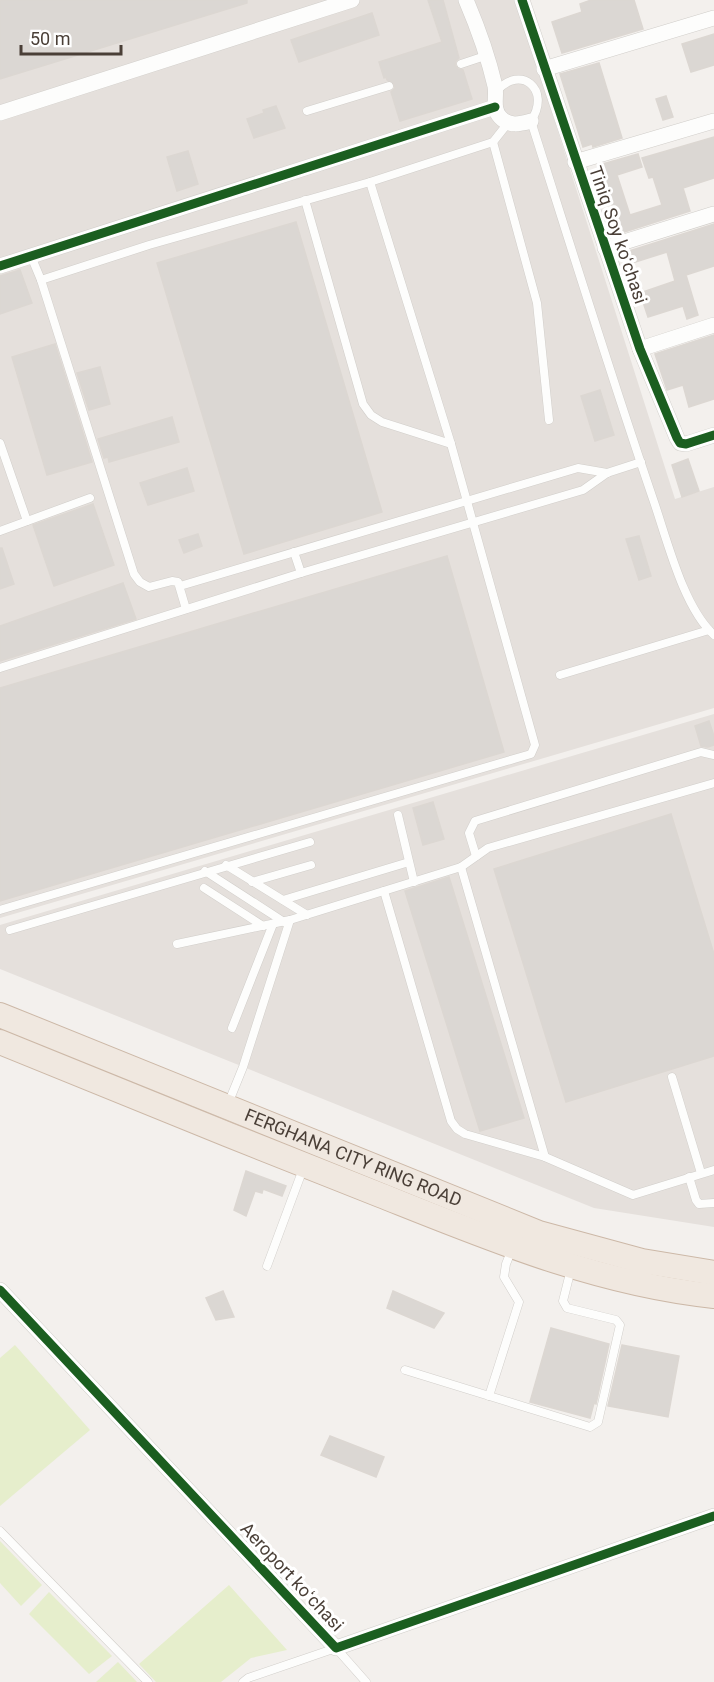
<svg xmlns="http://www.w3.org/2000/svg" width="714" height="1682" viewBox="0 0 714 1682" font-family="Roboto,sans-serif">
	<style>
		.industrial { fill: #e5e0dc }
		.green { fill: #e6eecc }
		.building { fill: #dbd7d3; stroke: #dcd7d2; stroke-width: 1.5 }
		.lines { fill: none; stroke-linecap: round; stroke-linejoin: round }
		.service-casing { stroke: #d1ceca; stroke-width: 9 }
		.minor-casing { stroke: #d1ceca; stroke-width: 16 }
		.trunk-casing { stroke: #ccb8a7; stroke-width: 26 }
		.service { stroke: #fdfdfc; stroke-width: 8 }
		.minor { stroke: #fdfdfc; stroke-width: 15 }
		.trunk { stroke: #f0e8e0; stroke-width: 24 }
		.cycleway-casing { stroke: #fff; stroke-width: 13 }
		.cycleway { stroke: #1b5e20; stroke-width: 9 }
		.labels { text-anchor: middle; stroke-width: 6; stroke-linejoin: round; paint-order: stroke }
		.street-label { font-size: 18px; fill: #4a3f37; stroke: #fff }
	</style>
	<rect width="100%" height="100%" fill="#f3f0ed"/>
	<g class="industrial">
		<path d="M0 0H516L675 499 714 487V708L0 918Z"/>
		<path d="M714 714V1227L594 1208 0 969V925Z"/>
	</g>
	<g class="green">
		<path d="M15 1345 90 1430 0 1506V1358Z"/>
		<path d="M0 1541 42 1585 21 1606 0 1583Z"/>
		<path d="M229 1585 287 1650 251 1658 221 1682H156L139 1664Z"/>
		<path d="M49 1592 112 1656 89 1674 29 1614Z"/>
		<path d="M118 1662 137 1682H96Z"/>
	</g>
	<g class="building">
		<path d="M0 0H247V3L0 79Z"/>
		<path d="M428 0H443L459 58 456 61 455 65 458 69 463 70 472 99 400 121 391 92 395 88 394 84 387 80 386 77 384 78 379 62 442 42Z"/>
		<path d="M591 0H634L643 29 562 53 552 22 582 12 580 4Z"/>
		<path d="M372 13 379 35 299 62 291 40Z"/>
		<path d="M714 34V65L691 72 682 44Z"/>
		<path d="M599 63 622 138 593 147 592 144 583 147 560 74Z"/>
		<path d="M666 96 673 117 663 120 656 99Z"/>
		<path d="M276 106 285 128 254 138 247 119 264 113 263 110Z"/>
		<path d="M714 137V178L683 188 690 211 621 233 599 165 638 154 642 167 617 175 630 215 662 205 653 177 649 178 642 158Z"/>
		<path d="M188 151 198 184 177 191 167 157Z"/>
		<path d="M296 222 382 512 244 554 157 263Z"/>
		<path d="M714 224V266L686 275 698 315 687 319 683 306 648 317 640 293 675 281 667 252 629 264 626 252Z"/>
		<path d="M20 270 32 303 0 314V276Z"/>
		<path d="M714 335V399L689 407 683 385 667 390 655 354Z"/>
		<path d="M55 344 92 462 47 475 12 357Z"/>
		<path d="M100 367 110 404 89 410 77 373Z"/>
		<path d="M600 390 614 435 595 441 581 396Z"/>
		<path d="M172 417 179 442 109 462 108 457 104 458 98 439Z"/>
		<path d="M688 459 699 491 682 497 672 465Z"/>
		<path d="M187 468 194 491 148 505 140 483Z"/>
		<path d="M93 504 114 565 54 586 33 525Z"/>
		<path d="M198 534 202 546 184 553 179 540Z"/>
		<path d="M639 536 651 576 639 580 626 539Z"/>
		<path d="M0 548H2L14 584 0 589Z"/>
		<path d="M447 556 504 752 0 901V688Z"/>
		<path d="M123 583 136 619 0 661V626Z"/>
		<path d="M709 721 714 736V745L708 747 701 746 695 726Z"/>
		<path d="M433 802 444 839 423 845 413 808Z"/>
		<path d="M671 814 714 954V1056L566 1102 494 869Z"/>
		<path d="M449 877 524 1118 480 1131 405 891Z"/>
		<path d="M246 1171 286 1186 282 1196 263 1189 262 1193 255 1191 246 1216 234 1210Z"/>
		<path d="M223 1291 234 1317 216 1320 206 1298Z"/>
		<path d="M393 1291 444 1313 434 1328 387 1308Z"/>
		<path d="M551 1328 609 1344 596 1404 594 1403 590 1418 530 1402Z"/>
		<path d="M622 1345 679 1356 668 1417 608 1406Z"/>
		<path d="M330 1436 384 1457 376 1477 321 1455Z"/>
	</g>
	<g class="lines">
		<g class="service-casing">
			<g id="service">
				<path d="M461 64 488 55"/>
				<path d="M497 91C520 64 552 89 531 121 571 247 610 373 653 499 667 539 683 607 714 635"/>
				<path d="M307 111 389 86"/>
				<path d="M493 142 537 303 549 420"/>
				<path d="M305 200 363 404 371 415 382 422 451 444"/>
				<path d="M31 256 41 280 134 574 140 582 149 587 172 581 178 582 186 609"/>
				<path d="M41 280 149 245 370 182 493 142 508 123"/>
				<path d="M0 443 27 521"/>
				<path d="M0 531 90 498"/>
				<path d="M294 552 301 573"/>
				<path d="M180 586 578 468 607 473"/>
				<path d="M0 668 301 573 583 490 607 473 641 462"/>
				<path d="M560 675 709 630"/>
				<path d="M398 815 414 882"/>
				<path d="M476 856 469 833 475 821 701 752 714 755"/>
				<path d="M226 865 307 915"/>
				<path d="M461 867 488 848 714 783"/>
				<path d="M205 871 284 922"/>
				<path d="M252 882 311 865"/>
				<path d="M204 888 263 926"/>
				<path d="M384 891 451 1121 457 1129 465 1134 545 1157"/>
				<path d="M283 900 409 862"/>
				<path d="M0 910 531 754 535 745 451 444 370 182"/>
				<path d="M10 930 310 842"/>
				<path d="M177 944 290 920"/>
				<path d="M232 1028 273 924"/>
				<path d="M672 1077 701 1173"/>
				<path d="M228 1104 243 1067 290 920 461 867 545 1157 633 1195 714 1170"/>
				<path d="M689 1177 696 1200 699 1204 714 1203"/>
				<path d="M267 1266 303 1169"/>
				<path d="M405 1370 590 1427 598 1422 620 1325 616 1320 567 1308 563 1301 571 1269"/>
				<path d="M489 1396 519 1302 504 1277 506 1264 512 1249"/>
				<path d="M0 1531 148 1682"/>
				<path d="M243 1682 248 1678 336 1648 366 1682"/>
			</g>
		</g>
		<g class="minor-casing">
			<g id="minor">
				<path d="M466 0C478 28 488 56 495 86 497 97 492 108 500 117 509 127 520 124 531 121"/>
				<path d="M522 0 640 349 677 438 680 443 686 444 714 435"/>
				<path d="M544 69 714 18"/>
				<path d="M0 113 352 0"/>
				<path d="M575 162 714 121"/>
				<path d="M605 248 714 214"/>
				<path d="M0 266 495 107"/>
				<path d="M640 349 714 325"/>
				<path d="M0 1290 336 1648 714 1516"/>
			</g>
		</g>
		<g class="trunk-casing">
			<g id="trunk">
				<path id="s1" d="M0 1015 539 1233 642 1261 714 1273"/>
				<path d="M0 1042C126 1094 253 1145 380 1195 488 1238 597 1284 714 1296"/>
			</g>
		</g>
		<use href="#service" class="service"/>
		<use href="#minor" class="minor"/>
		<use href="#trunk" class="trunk"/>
		<g class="cycleway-casing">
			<g id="cycleway">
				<path d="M522 0 640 349 677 438 680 443 686 444 714 435"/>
				<path d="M0 266 495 107"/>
				<path d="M0 1290 336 1648 714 1516"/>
			</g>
		</g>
		<use href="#cycleway" class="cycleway"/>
	</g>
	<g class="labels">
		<g class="street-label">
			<text transform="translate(618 235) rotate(71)" y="6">Tiniq Soy koʻchasi</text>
			<text dy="6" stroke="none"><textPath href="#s1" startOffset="381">FERGHANA CITY RING ROAD</textPath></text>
			<text transform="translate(292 1577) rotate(47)" y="6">Aeroport koʻchasi</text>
		</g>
	</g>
	<path d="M21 45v9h100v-9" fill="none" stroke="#4a3f37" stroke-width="3"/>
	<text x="30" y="45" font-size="18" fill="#4a3f37" stroke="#ffffff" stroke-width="4.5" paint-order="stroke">50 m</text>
</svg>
